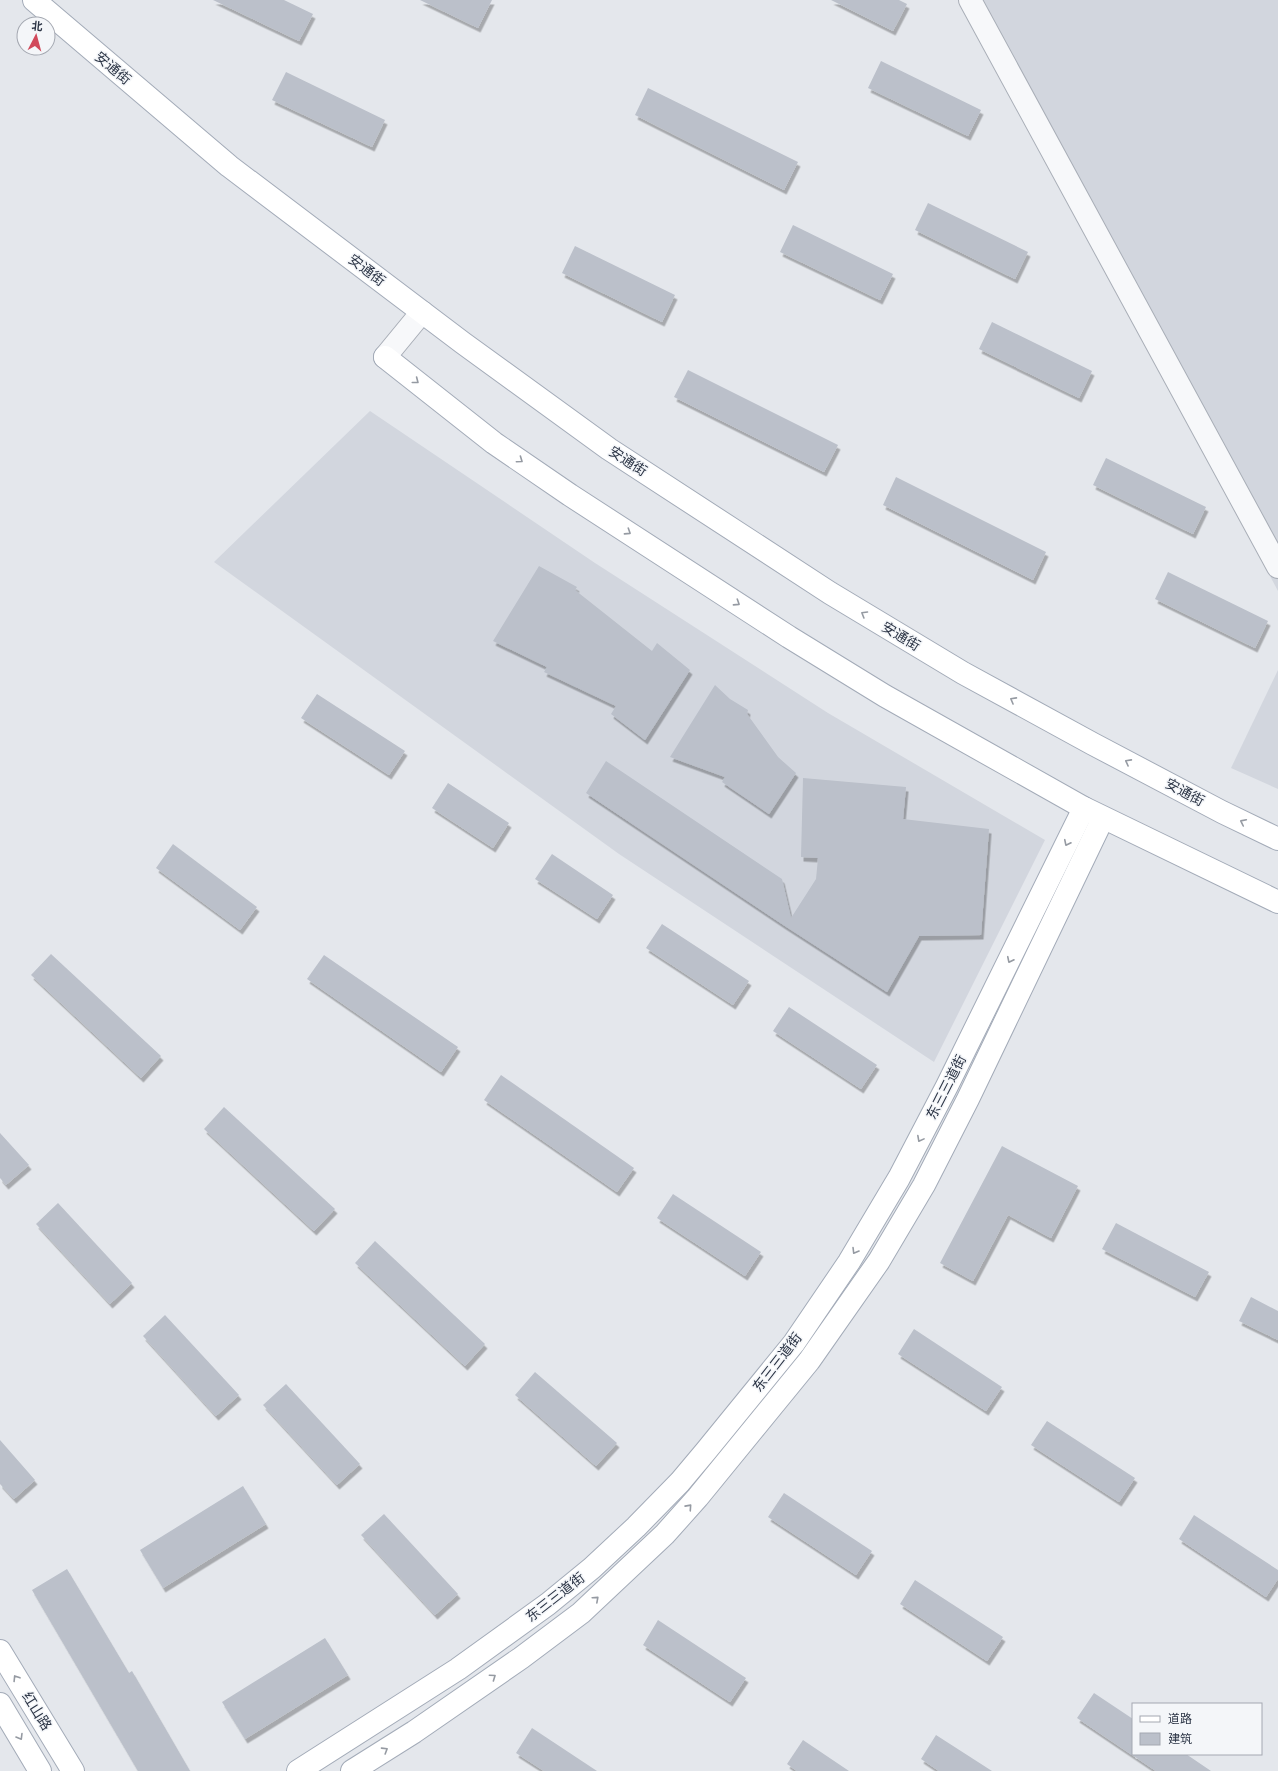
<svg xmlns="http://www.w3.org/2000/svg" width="1278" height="1771" viewBox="0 0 1278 1771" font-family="'Roboto Condensed','Noto Sans SC',sans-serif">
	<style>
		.built { fill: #d2d6de }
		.building { fill: #bbc0ca; filter: url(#shadow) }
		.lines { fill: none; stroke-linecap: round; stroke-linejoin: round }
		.minor-casing { stroke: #a9aeb7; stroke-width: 24 }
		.major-casing { stroke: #a3abb8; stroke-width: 24 }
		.minor { stroke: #f7f8fa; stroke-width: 22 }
		.major { stroke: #fff; stroke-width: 22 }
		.oneway { stroke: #959aa2 }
		.labels { text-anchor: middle; stroke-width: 3; stroke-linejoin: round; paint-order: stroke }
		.street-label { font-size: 14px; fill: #2b3445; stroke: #f4f6f9 }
	</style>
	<defs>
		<filter id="shadow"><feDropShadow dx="2.5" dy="4.5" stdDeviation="0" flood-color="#0004"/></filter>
	</defs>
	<rect width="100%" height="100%" fill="#e4e7ec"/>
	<g class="built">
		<path d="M964 0H1278V591Z"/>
		<path d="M370 411 595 563 828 713 1045 840 934 1062 619 854 214 562Z"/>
		<path d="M1278 670V789L1231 768Z"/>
	</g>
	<g class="building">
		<path d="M213 0H284L313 14 299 41Z"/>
		<path d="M420 0H492L478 28Z"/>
		<path d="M831 0H899L907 4 893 31Z"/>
		<path d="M881 61 981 110 968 136 868 88Z"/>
		<path d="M286 72 385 120 372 147 272 100Z"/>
		<path d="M648 88 798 162 784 190 635 115Z"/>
		<path d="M928 203 1028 252 1015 279 915 230Z"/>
		<path d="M793 225 893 274 880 300 780 252Z"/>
		<path d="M575 246 675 295 662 322 562 273Z"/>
		<path d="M992 322 1092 371 1079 398 979 349Z"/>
		<path d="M688 370 838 445 824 472 674 397Z"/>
		<path d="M1106 458 1206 507 1193 534 1093 485Z"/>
		<path d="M896 477 1046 552 1033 580 883 505Z"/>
		<path d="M539 566 577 587 575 590 652 651 657 643 690 670 645 740 611 714 616 706 544 672 547 667 493 641Z"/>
		<path d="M1168 572 1268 621 1255 648 1155 599Z"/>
		<path d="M715 685 730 699 748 710 747 714 778 757 796 773 769 814 722 782 725 777 670 757Z"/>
		<path d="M317 694 405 751 389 775 301 718Z"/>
		<path d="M606 761 782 879 791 918 816 879 818 858 801 857 803 778 906 787 903 819 989 829 981 935 919 936 887 992 785 926 586 793Z"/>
		<path d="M448 783 509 823 493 848 432 808Z"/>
		<path d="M173 844 257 907 240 930 156 868Z"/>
		<path d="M552 854 613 895 597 919 535 879Z"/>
		<path d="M662 924 749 981 733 1005 646 948Z"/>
		<path d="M51 954 161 1056 141 1078 31 975Z"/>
		<path d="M324 955 458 1047 441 1072 307 979Z"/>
		<path d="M789 1007 877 1065 861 1089 773 1031Z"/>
		<path d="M501 1075 634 1168 617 1192 484 1100Z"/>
		<path d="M224 1107 335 1209 314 1231 204 1129Z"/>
		<path d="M0 1133 29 1165 6 1185 0 1178Z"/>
		<path d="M1002 1146 1078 1186 1051 1238 1008 1215 973 1281 940 1263Z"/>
		<path d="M673 1194 761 1252 745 1276 657 1218Z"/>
		<path d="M58 1203 132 1283 110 1304 36 1224Z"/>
		<path d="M1116 1223 1209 1272 1195 1297 1102 1249Z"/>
		<path d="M375 1241 485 1344 465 1366 355 1263Z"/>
		<path d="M1251 1297 1278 1311V1340L1239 1321Z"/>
		<path d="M165 1315 239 1395 216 1416 143 1336Z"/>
		<path d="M914 1329 1002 1387 986 1411 898 1354Z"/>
		<path d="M535 1372 617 1443 596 1466 515 1395Z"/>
		<path d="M286 1384 360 1464 337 1485 263 1405Z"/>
		<path d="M1047 1421 1135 1478 1119 1502 1031 1445Z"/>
		<path d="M0 1440 35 1480 14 1499 0 1484Z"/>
		<path d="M243 1486 266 1524 163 1588 140 1550Z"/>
		<path d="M784 1493 872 1551 856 1575 768 1517Z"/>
		<path d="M384 1514 458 1594 435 1615 361 1535Z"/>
		<path d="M1194 1515 1278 1570V1579L1266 1597 1179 1539Z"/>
		<path d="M67 1569 129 1673 132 1671 190 1771H138L32 1590Z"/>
		<path d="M915 1580 1003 1637 987 1661 900 1604Z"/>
		<path d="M658 1620 746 1678 730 1702 643 1645Z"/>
		<path d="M325 1638 348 1675 245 1739 222 1702Z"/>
		<path d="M1094 1693 1133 1719V1754H1186L1211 1771H1156L1077 1718Z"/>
		<path d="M532 1728 597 1771H544L516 1753Z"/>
		<path d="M936 1735 992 1771H939L921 1759Z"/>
		<path d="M803 1740 849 1771H797L787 1764Z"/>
	</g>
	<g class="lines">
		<g class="minor-casing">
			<g id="minor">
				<path d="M970 0 1278 567"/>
				<path d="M385 357 422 312"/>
			</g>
		</g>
		<g class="major-casing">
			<g id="major">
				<path d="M34 0 229 166 463 343 609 449 830 593 963 673 1093 744 1222 812 1278 839"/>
				<path d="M385 357 494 443 570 495 789 637 885 696 1084 808 1278 902"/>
				<path d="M0 1651 73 1771"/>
				<path d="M0 1704 40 1771"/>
				<path d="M298 1771 458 1669 548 1604 592 1568 636 1527 680 1482 706 1451 794 1343 849 1262 899 1178 947 1086 1084 808"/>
				<path d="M352 1771 414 1732 521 1658 581 1613 665 1534 698 1497 809 1361 879 1261 924 1185 968 1099 1103 818"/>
			</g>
		</g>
		<use href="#minor" class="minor"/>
		<use href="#major" class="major"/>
	</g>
	<defs><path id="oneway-chevron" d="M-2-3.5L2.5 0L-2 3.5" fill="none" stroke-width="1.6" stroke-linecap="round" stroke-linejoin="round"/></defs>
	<g class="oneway">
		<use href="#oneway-chevron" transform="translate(416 381) rotate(38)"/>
		<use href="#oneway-chevron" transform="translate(520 460) rotate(35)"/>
		<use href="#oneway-chevron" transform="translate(628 532) rotate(33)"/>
		<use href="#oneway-chevron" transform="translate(737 603) rotate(33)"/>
		<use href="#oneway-chevron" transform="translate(864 614) rotate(-149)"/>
		<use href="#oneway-chevron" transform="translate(1013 700) rotate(-151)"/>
		<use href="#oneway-chevron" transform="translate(1128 762) rotate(-152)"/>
		<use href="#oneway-chevron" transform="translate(1243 822) rotate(-154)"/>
		<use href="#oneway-chevron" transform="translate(1067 843) rotate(116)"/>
		<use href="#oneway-chevron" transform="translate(1010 960) rotate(116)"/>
		<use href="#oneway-chevron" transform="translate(920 1139) rotate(118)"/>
		<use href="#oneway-chevron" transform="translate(855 1251) rotate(121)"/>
		<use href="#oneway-chevron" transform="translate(689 1507) rotate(-48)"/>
		<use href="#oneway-chevron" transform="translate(596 1599) rotate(-42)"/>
		<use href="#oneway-chevron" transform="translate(493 1677) rotate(-35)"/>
		<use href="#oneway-chevron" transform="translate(16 1678) rotate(-122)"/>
		<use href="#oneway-chevron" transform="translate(20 1737) rotate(59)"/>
		<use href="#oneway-chevron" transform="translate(385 1750) rotate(-32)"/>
	</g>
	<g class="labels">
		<g class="street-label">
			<text transform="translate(113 68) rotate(40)" y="5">安通街</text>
			<text transform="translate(367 270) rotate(37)" y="5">安通街</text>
			<text transform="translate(628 461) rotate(33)" y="5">安通街</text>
			<text transform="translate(901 636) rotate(31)" y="5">安通街</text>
			<text transform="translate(1185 792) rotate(28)" y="5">安通街</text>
			<text transform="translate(946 1087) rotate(-63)" y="5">东三三道街</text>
			<text transform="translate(777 1362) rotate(-52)" y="5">东三三道街</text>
			<text transform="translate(555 1597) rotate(-38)" y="5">东三三道街</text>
			<text transform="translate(37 1711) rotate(58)" y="5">红山路</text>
		</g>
	</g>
	<rect x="1132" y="1703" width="130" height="52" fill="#f4f6f9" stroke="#a4a8b1"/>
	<rect x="1140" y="1716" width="20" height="6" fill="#ffffff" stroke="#a4a8b1"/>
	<text x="1168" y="1723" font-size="12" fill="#2b3445">道路</text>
	<rect x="1140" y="1733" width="20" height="12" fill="#bbc0ca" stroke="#a4a8b1"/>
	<text x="1168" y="1743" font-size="12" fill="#2b3445">建筑</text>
	<g transform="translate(36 36) rotate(6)"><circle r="19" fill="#f4f6f9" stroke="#a4a8b1"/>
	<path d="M0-3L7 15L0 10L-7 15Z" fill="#d1495b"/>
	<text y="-6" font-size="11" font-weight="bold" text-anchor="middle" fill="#2b3445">北</text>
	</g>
</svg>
